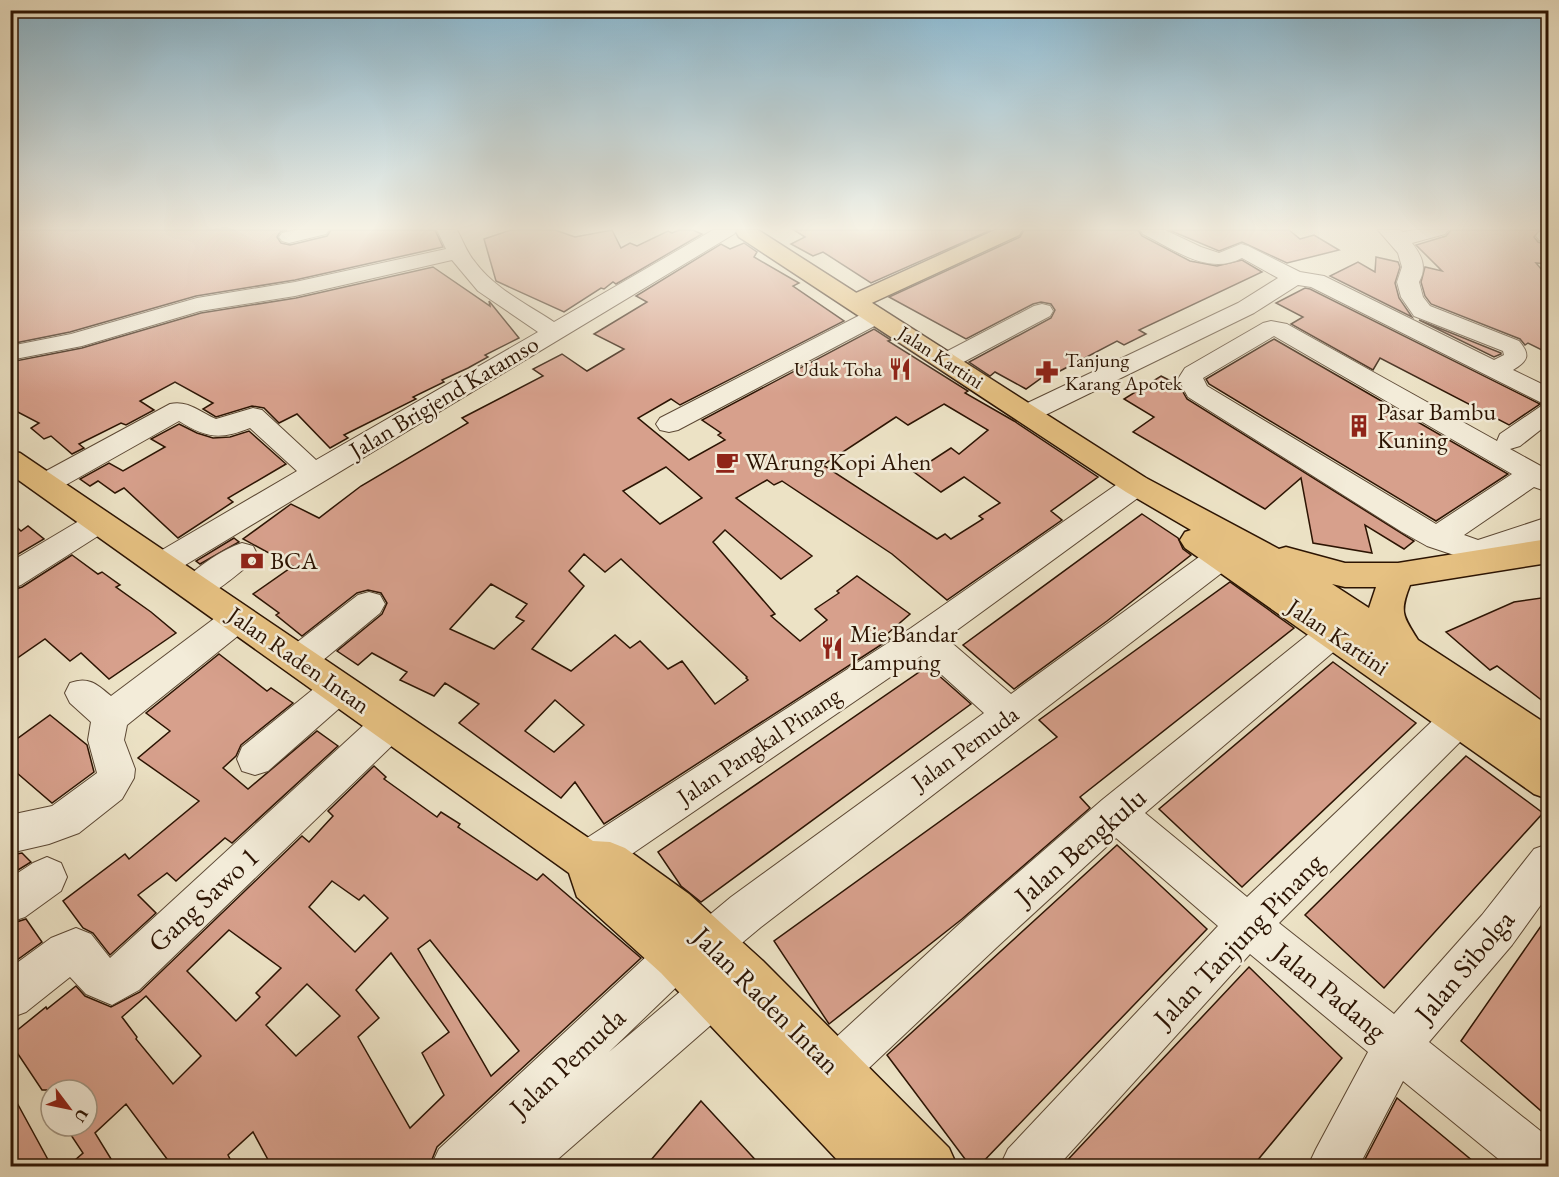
<svg xmlns="http://www.w3.org/2000/svg" width="1559" height="1177" viewBox="0 0 1559 1177" font-family="'EB Garamond',serif">
	<style>
		.building { fill: #d7a08c; stroke: #2c1403; stroke-width: 1.5; fill-rule: evenodd }
		.lines { fill: none; stroke-linecap: round; stroke-linejoin: round }
		.minor-casing { stroke: #5c4834; stroke-width: 2 }
		.major-casing { stroke: #2c1403; stroke-width: 3 }
		.highway-casing { stroke: #2c1403; stroke-width: 3 }
		.minor { fill: #f3ecd9; fill-rule: evenodd }
		.major { fill: #e6c182; fill-rule: evenodd }
		.highway { fill: #e6c182; fill-rule: evenodd }
		.labels { text-anchor: middle; stroke-width: 5; stroke-linejoin: round; paint-order: stroke }
		.far-street-label { font-size: 20px; fill: #2c1403; stroke: #f3ecd9 }
		.far-poi-label { font-size: 20px; fill: #2c1403; stroke: #f3ecd9; text-anchor: start }
		.street-label { font-size: 24px; fill: #2c1403; stroke: #f3ecd9 }
		.poi-label { font-size: 24px; fill: #2c1403; stroke: #f3ecd9; text-anchor: start }
		.near-street-label { font-size: 28px; fill: #2c1403; stroke: #f3ecd9 }
	</style>
	<rect width="100%" height="100%" fill="#ece2c5"/>
	<filter id="stains"><feTurbulence type="fractalNoise" baseFrequency=".00333" numOctaves="4"/><feColorMatrix values="0 0 0 0 .2 0 0 0 0 .09 0 0 0 0 .02 0 0 0 .5 -.17"/></filter>
	<radialGradient id="worn" r=".72"><stop offset=".6" stop-color="#630" stop-opacity="0"/><stop offset="1" stop-color="#630" stop-opacity=".3"/></radialGradient>
	<g class="building">
		<path d="M10 230H287L280 232 277 237 281 243 290 245 327 236 331 230H435L443 247 295 280 196 296 70 332 10 344Z"/>
		<path d="M511 230H555L575 237 612 230 621 248 630 243 637 246 668 231 672 233 679 230H693L702 234 616 284 613 282 604 289 601 288 564 312 496 281 484 239Z"/>
		<path d="M794 230H991L871 283 823 252 813 256 791 244 805 237Z"/>
		<path d="M1024 230H1138L1142 236 1190 261 1217 266 1242 260 1262 272 1139 330 1146 334 1124 345 1117 341 1058 372 1054 369 1026 389 995 372 990 376 969 362 1051 318 1055 310 1051 304 1041 302 1033 304 966 339 889 297 1020 237Z"/>
		<path d="M1169 230H1289L1300 239 1314 235 1339 250 1287 263 1242 242 1219 251Z"/>
		<path d="M1451 230H1540L1534 237 1538 242 1548 245V264L1536 263 1548 277V353L1528 343 1525 345 1520 339 1431 304 1425 296 1421 282 1425 267 1442 271 1416 245 1446 236Z"/>
		<path d="M744 243 757 252 754 257 799 283 793 286 844 321 680 405 671 399 638 418 689 460 725 440 718 435 721 433 702 420 874 329 891 340 888 341 968 391 965 393 1014 421 1098 477 1051 511 1062 520 947 600 892 554 782 481 774 485 767 480 736 498 812 556 781 579 725 530 713 542 775 614 771 616 800 641 827 620 815 609 839 593 837 591 857 576 910 614 886 635 890 639 604 824 575 782 561 798 459 723 479 704 445 683 434 696 400 680 407 672 372 653 358 665 337 651 382 614 387 603 381 593 368 590 357 593 302 636 276 615 279 613 253 594 293 566 243 539 291 504 319 518 361 486 468 423 462 418 543 376 533 369 562 354 587 371 624 349 594 334 647 302 636 296 721 244 730 249ZM944 404 988 430 959 454 951 448 914 472 941 492 964 477 1000 503 979 516 983 519 951 539 945 534 937 539 823 465 896 417 908 425ZM666 467 702 498 660 524 623 491ZM584 554 605 572 621 559 747 677 746 678 748 680 715 704 682 661 668 669 640 641 630 648 615 635 571 671 532 649 584 586 569 571ZM491 584 527 604 516 617 524 621 494 649 450 629ZM555 700 584 725 554 752 525 731Z"/>
		<path d="M1376 257 1398 262 1400 267 1395 283 1399 298 1412 317 1330 276 1358 262 1375 272Z"/>
		<path d="M433 267 490 306 489 301 519 338 485 355 488 357 468 368 442 380 444 382 413 397 416 399 344 435 348 438 330 448 297 414 279 423 264 408 252 406 216 417 203 409 213 403 175 382 140 401 154 410 126 425 121 423 79 444 84 448 72 454 51 436 44 439 31 428 39 423 10 408V362L82 348 201 313 296 298Z"/>
		<path d="M1305 288 1310 289 1540 404 1509 425 1380 358 1373 370 1291 324 1303 317 1276 303Z"/>
		<path d="M1419 320 1501 353V354L1494 357Z"/>
		<path d="M1274 339 1508 474 1436 521 1209 384 1206 379Z"/>
		<path d="M1161 376 1179 385 1187 399 1414 541 1404 549 1365 525 1372 553 1313 543 1301 478 1265 509 1133 432 1154 417 1124 399Z"/>
		<path d="M179 424 197 433 213 438 230 437 249 431 286 464 228 498 233 502 178 538 124 488 115 493 98 481 90 486 80 479 109 463 123 471 165 447 151 439Z"/>
		<path d="M1142 514 1178 538 1183 549 1191 555 1107 621 1014 689 963 645Z"/>
		<path d="M10 521 21 531 28 526 44 539 10 559Z"/>
		<path d="M234 538 239 542 200 564 196 561Z"/>
		<path d="M72 555 98 574 102 572 120 585 116 587 151 612 176 633 109 679 81 653 70 661 45 639 10 663V591L22 587Z"/>
		<path d="M1230 582 1294 628 1080 797 1090 808 962 919 829 1024 774 941 1057 737 1039 720Z"/>
		<path d="M1548 597V705L1497 666 1490 670 1446 632 1514 602Z"/>
		<path d="M219 654 267 691 271 688 293 703 241 745 236 756 223 768 248 789 317 731 338 746 232 843 225 838 176 881 167 873 138 895 156 913 110 955 93 933 83 928 63 901 125 854 129 859 199 801 138 758 170 731 146 713Z"/>
		<path d="M1333 662 1416 723 1242 887 1159 809Z"/>
		<path d="M928 666 971 704 701 902 681 886 658 852Z"/>
		<path d="M50 715 87 745 94 772 52 803 10 767V744Z"/>
		<path d="M1466 756 1543 813 1384 988 1305 915Z"/>
		<path d="M374 766 386 777 384 779 437 817 441 812 460 824 458 827 537 880 543 874 641 958 437 1147 429 1167H272L253 1132 228 1155 230 1159 222 1167H173L126 1104 95 1133 116 1167H67L83 1153 65 1126H87V1090H42L10 1042V1036L46 1007 47 1009 76 986 85 996 111 1007 140 992 302 836 309 842 333 816 328 811ZM332 881 359 900 364 895 388 918 355 952 309 907ZM229 930 281 968 256 993 260 997 236 1021 187 971ZM430 940 519 1051 491 1076 418 949ZM391 953 449 1032 422 1053 444 1095 410 1128 358 1037 379 1018 356 990ZM307 984 340 1016 296 1056 266 1025ZM146 996 201 1056 173 1084 136 1039 137 1037 122 1017Z"/>
		<path d="M1117 845 1207 929 978 1167H971L887 1055Z"/>
		<path d="M22 853 31 862 10 875V855Z"/>
		<path d="M1548 916V1117L1461 1041Z"/>
		<path d="M26 919 42 942 10 965V924Z"/>
		<path d="M1249 967 1342 1058 1252 1167H1061Z"/>
		<path d="M10 1090 52 1167H10Z"/>
		<path d="M1397 1098 1480 1167H1361Z"/>
		<path d="M701 1101 762 1167H645Z"/>
	</g>
	<g class="lines">
		<g class="minor-casing">
			<g id="minor">
				<path d="M295 230H329L326 234 289 243 282 241 279 237 282 233Z"/>
				<path d="M437 230H457C463 241 467 253 475 262 495 289 527 304 554 322L713 230H737L734 234 172 573 161 577 150 573 146 565 150 557 297 471 250 428C220 440 206 438 179 421L55 491 45 494 35 491 31 484 35 477 170 404C188 400 200 412 216 419L253 408 262 410 316 460 538 332 478 291 452 260 295 296 200 311 82 346 10 360V346L71 334 197 298 295 282 446 249Z"/>
				<path d="M1140 230H1165L1201 247 1219 253 1241 244 1248 246 1300 272 1324 276 1494 360 1504 355 1503 351 1414 316 1401 297 1397 282 1402 267 1398 253 1378 230H1400L1403 232 1415 230H1448L1445 234 1412 243C1422 256 1427 267 1419 282L1423 297 1430 306 1519 341C1531 355 1528 361 1513 370L1548 387V424L1520 446 1510 449 1548 470V492L1534 487 1464 535 1478 540 1548 517V539L1510 551 1514 559 1510 567 1499 570 1427 546 1402 532 1188 397 1178 379 1185 368 1263 323 1271 321 1287 324 1497 441 1500 434 1544 404 1311 287 1298 285 1254 313 1037 419 1028 421 1019 419 1015 413 1019 407 1238 303 1278 278 1242 258C1208 276 1173 249 1143 234ZM1274 336 1512 474 1436 524 1207 386 1203 378Z"/>
				<path d="M1546 230H1548V243L1539 240 1536 236 1539 232Z"/>
				<path d="M1042 304 1050 306 1053 311 1050 316 956 366 947 368 938 366 935 361 938 356 1034 306Z"/>
				<path d="M876 309 884 311 888 316 884 321 678 430 669 432 660 430 656 424 660 418 868 311Z"/>
				<path d="M1136 475 1146 478 1150 485 1146 492 946 638 1011 694 1210 549 1221 546 1232 549 1236 557 1232 565 761 927 725 957 710 963 698 958 692 972 609 1052 695 979 711 973 727 979 733 995 727 1011 550 1166H431L439 1149 662 942 677 936 689 941 695 927 731 897 984 713 921 656 601 875 587 880 573 875 567 861 573 847 911 628 1126 478Z"/>
				<path d="M99 511 109 515 114 522 109 529 21 585 10 589V562L89 515Z"/>
				<path d="M242 543 253 546 257 554 253 562C233 576 209 604 184 597L179 588C188 572 224 548 242 543Z"/>
				<path d="M369 592 380 595 385 604 380 613 311 670 299 674 287 670 282 660 287 650 358 595Z"/>
				<path d="M238 605 249 609 254 618 249 627 127 725 124 740 135 769 134 778 122 799 79 833 49 844 10 853V815L52 806 97 773 88 740 91 722 70 703 65 693 70 683C88 676 97 684 111 696L227 609Z"/>
				<path d="M1333 620 1345 624 1349 633 1345 642 1145 813 1247 897 1446 708 1459 704 1472 708 1477 719 1472 730 1279 923 1394 1014 1482 915 1534 849 1548 844V895L1512 945 1429 1042 1548 1137V1166H1507L1403 1081 1359 1166H1308L1316 1149 1368 1052 1250 954 1058 1166H1000L1008 1149 1218 926 1116 838 997 947 852 1084 836 1091 820 1084 813 1068 820 1052 967 917 1102 800 1321 624Z"/>
				<path d="M339 673 351 678 356 688 351 698 268 771 255 775 242 771 237 759 242 747 327 678Z"/>
				<path d="M390 708 403 713 408 724 403 735 139 990 112 1005 86 994 70 977 26 1012 10 1018V968L51 938 76 928 91 934 110 958 377 713Z"/>
				<path d="M47 857 61 863 67 877 61 891 25 917 10 922V878L33 863Z"/>
			</g>
		</g>
		<g class="major-casing">
			<g id="major">
				<path d="M995 230H1022L1019 235 863 307 855 309 847 307 843 302 847 297Z"/>
				<path d="M10 451 20 453 593 841 610 842 625 848 689 894 763 961 949 1148 957 1166H843L661 973 577 897 569 873 10 474Z"/>
			</g>
		</g>
		<g class="highway-casing">
			<path id="highway" d="M735 230H758L1146 478 1279 549 1286 547 1345 563H1398L1548 539V563L1410 585C1399 613 1403 616 1418 640L1548 725V799L1534 794 1185 548 1180 540 1185 532 1191 530 1126 492 739 237ZM1332 584 1345 587H1376L1369 608Z"/>
		</g>
		<use href="#minor" class="minor"/>
		<use href="#major" class="major"/>
		<use href="#highway" class="highway"/>
	</g>
	<linearGradient id="sky" x2="0" y2="1"><stop stop-color="#89b8d1"/><stop offset="0.58" stop-color="#f6f2e5"/><stop offset="1" stop-color="#f6f2e5" stop-opacity="0"/></linearGradient>
	<rect width="1559" height="394" fill="url(#sky)"/>
	<defs>
		<g id="restaurant-bare" transform="scale(1.8)"><path d="M-5-6h1v4h1v-4h1v4h1v-4h1v5L-1.5 .5V6h-2V.5L-5-1ZM5-6V6H3V1.5H1.5Q1.5-4 5-6Z" fill="#8f2418" stroke="#f3ecd9" stroke-width="2.5" paint-order="stroke"/></g>
		<g id="pharmacy-bare" transform="scale(1.8)"><path d="M-2-6h4v4h4v4h-4v4h-4v-4h-4v-4h4Z" fill="#8f2418" stroke="#f3ecd9" stroke-width="2.5" paint-order="stroke"/></g>
		<g id="building-bare" transform="scale(1.8)"><path d="M-4-6H4V6H1V3H-1V6H-4ZM-2.5-4.3h1.7v1.8h-1.7ZM.8-4.3h1.7v1.8H.8ZM-2.5-1h1.7V.8h-1.7ZM.8-1h1.7V.8H.8Z" fill="#8f2418" stroke="#f3ecd9" stroke-width="2.5" paint-order="stroke"/></g>
		<g id="cafe-bare" transform="scale(1.8)"><path d="M-5.5-4.5H6V0H3Q3 3.5 0 3.5H-2.5Q-5.5 3.5-5.5 0ZM3-3.2v2h1.7v-2ZM-6 4.5H4V6H-6Z" fill="#8f2418" stroke="#f3ecd9" stroke-width="2.5" paint-order="stroke"/></g>
		<g id="bank-bare" transform="scale(1.8)"><path d="M-6-4H6V4H-6ZM0-2.3a2.3 2.3 0 1 0 0 4.6a2.3 2.3 0 1 0 0-4.6Z" fill="#8f2418" stroke="#f3ecd9" stroke-width="2.5" paint-order="stroke"/></g>
	</defs>
	<g fill-rule="evenodd">
		<use href="#restaurant-bare" x="900" y="369"/>
		<use href="#pharmacy-bare" x="1047" y="372"/>
		<use href="#building-bare" x="1359" y="426"/>
		<use href="#cafe-bare" x="727" y="462"/>
		<use href="#bank-bare" x="252" y="561"/>
		<use href="#restaurant-bare" x="832" y="648"/>
	</g>
	<g class="labels">
		<g class="far-street-label">
			<text transform="translate(941 357) rotate(33)" y="7">Jalan Kartini</text>
		</g>
		<g class="far-poi-label">
			<text x="1065" y="367">Tanjung<tspan x="1065" dy="23">Karang Apotek</tspan></text>
			<text x="882" y="376" text-anchor="end">Uduk Toha</text>
		</g>
		<g class="street-label">
			<text transform="translate(444 397) rotate(-31)" y="8">Jalan Brigjend Katamso</text>
			<text transform="translate(1338 637) rotate(34)" y="8">Jalan Kartini</text>
			<text transform="translate(299 660) rotate(35)" y="8">Jalan Raden Intan</text>
			<text transform="translate(759 746) rotate(-34)" y="8">Jalan Pangkal Pinang</text>
			<text transform="translate(965 748) rotate(-36)" y="8">Jalan Pemuda</text>
		</g>
		<g class="poi-label">
			<text x="1377" y="420">Pasar Bambu<tspan x="1377" dy="28">Kuning</tspan></text>
			<text x="745" y="470">WArung Kopi Ahen</text>
			<text x="270" y="569">BCA</text>
			<text x="850" y="642">Mie Bandar<tspan x="850" dy="28">Lampung</tspan></text>
		</g>
		<g class="near-street-label">
			<text transform="translate(1080 846) rotate(-41)" y="10">Jalan Bengkulu</text>
			<text transform="translate(203 899) rotate(-43)" y="10">Gang Sawo 1</text>
			<text transform="translate(1238 940) rotate(-46)" y="10">Jalan Tanjung Pinang</text>
			<text transform="translate(1464 966) rotate(-50)" y="10">Jalan Sibolga</text>
			<text transform="translate(1330 991) rotate(39)" y="10">Jalan Padang</text>
			<text transform="translate(767 1000) rotate(45)" y="10">Jalan Raden Intan</text>
			<text transform="translate(567 1062) rotate(-43)" y="10">Jalan Pemuda</text>
		</g>
	</g>
	<rect width="1559" height="1177" fill="none" stroke="#ece2c5" stroke-width="36"/>
	<rect x="12" y="12" width="1535" height="1153" fill="none" stroke="#2c1403" stroke-width="3"/>
	<rect x="18" y="18" width="1523" height="1141" fill="none" stroke="#2c1403" stroke-width="1.5"/>
	<g transform="translate(69 1108) rotate(122)"><circle r="28" fill="#f3ecd9" stroke="#a39683" stroke-width="1.5"/>
	<path d="M0-4.5L10 22L0 15L-10 22Z" fill="#8f2418"/>
	<text y="-9" font-size="16" font-weight="bold" text-anchor="middle" fill="#2c1403">U</text>
	</g>
	<rect width="100%" height="100%" filter="url(#stains)"/>
	<rect width="100%" height="100%" fill="url(#worn)"/>
</svg>
